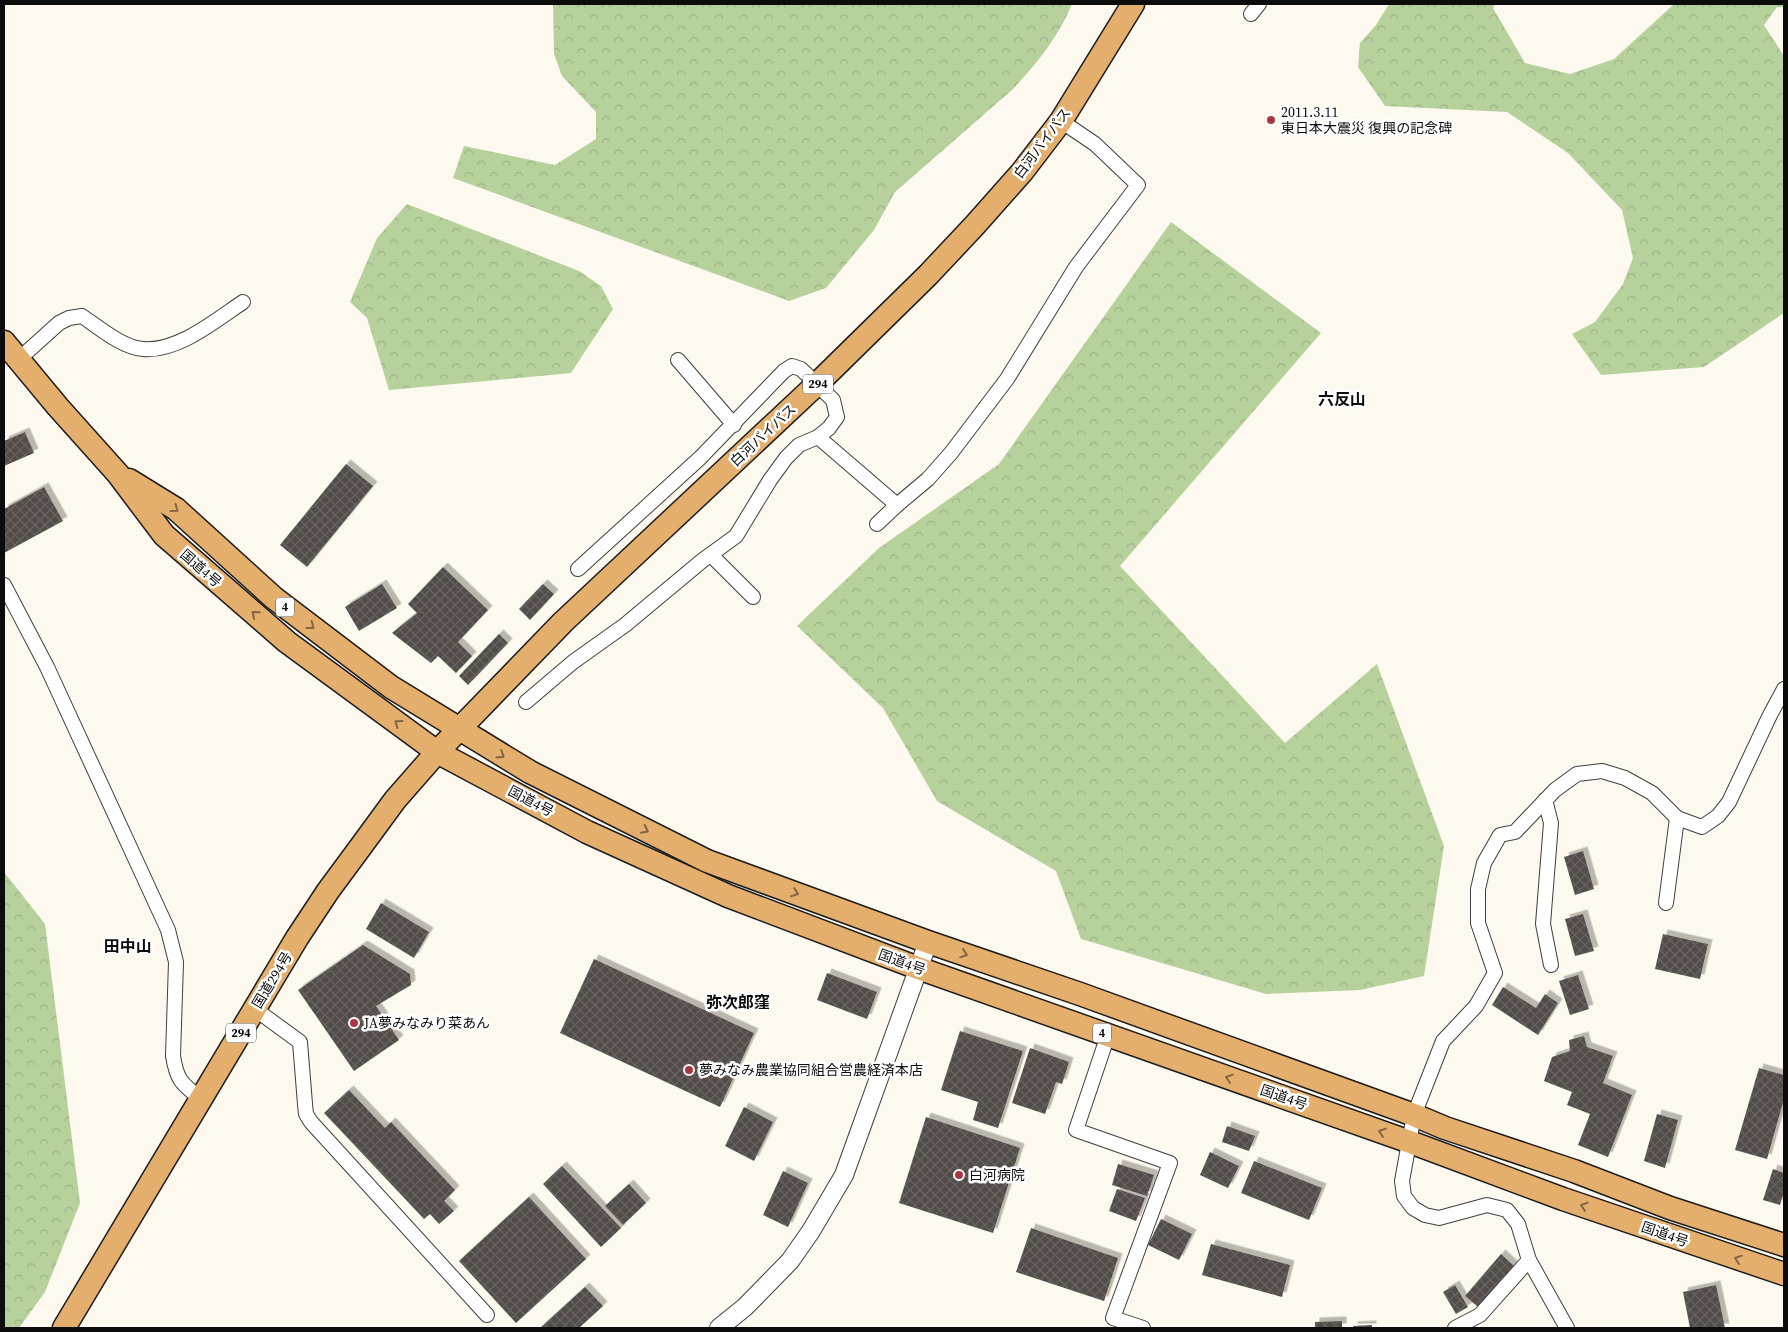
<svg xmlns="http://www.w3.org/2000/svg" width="1788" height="1332" viewBox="0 0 1788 1332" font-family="'Source Serif 4','Noto Sans JP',serif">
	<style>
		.forest { fill: url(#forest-crowns) }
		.building { fill: url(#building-cross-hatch); filter: url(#shadow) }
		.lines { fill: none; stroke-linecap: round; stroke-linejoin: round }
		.minor-casing { stroke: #3f3f3f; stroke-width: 16 }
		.tertiary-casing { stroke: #3f3f3f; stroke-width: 20 }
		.trunk-casing { stroke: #1d1d1d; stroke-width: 25 }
		.minor { stroke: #fff; stroke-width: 14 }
		.tertiary { stroke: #fff; stroke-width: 18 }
		.trunk { stroke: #e4ae6d; stroke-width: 22 }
		.oneway { stroke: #836541 }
		.poi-dot { fill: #aa3642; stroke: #fff; stroke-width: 2 }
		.labels { text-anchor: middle; stroke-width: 5; stroke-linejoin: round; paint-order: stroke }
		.shield { fill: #fff; stroke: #555; stroke-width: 1 }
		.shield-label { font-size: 12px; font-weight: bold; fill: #0c0c0c }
		.poi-label { font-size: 14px; fill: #0c0c0c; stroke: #fff; text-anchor: start }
		.street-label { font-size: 14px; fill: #0c0c0c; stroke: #fff }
		.quarter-label { font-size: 16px; font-weight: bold; fill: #0c0c0c; stroke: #fff }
	</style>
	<defs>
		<pattern id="forest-crowns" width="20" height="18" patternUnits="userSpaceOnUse" patternTransform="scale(1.25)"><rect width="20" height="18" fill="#b7d19d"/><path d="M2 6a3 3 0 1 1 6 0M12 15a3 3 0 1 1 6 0" fill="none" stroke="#9cb286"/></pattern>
		<pattern id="building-cross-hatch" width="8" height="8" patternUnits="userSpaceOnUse" patternTransform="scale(1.25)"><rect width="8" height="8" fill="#534d4a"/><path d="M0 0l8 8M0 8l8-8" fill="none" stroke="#676260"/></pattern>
		<filter id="shadow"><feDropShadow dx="4.5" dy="-4.5" stdDeviation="0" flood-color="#0004"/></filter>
	</defs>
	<rect width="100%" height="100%" fill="#fdf9ee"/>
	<g class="forest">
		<path d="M553 4H1072C1059 36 1036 65 1012 90L895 192 874 230 826 288 789 301 453 178 464 146 555 165 596 139V112L562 76 554 54Z"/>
		<path d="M1389 4H1495L1493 8 1525 63 1570 74 1614 59 1674 4H1784V7H1777L1764 25 1784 56V313L1704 367 1601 375 1572 334 1595 322 1623 284 1633 258 1622 210 1568 153 1507 112 1385 106 1358 67 1360 43 1376 25Z"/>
		<path d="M407 204 579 271 601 286 613 309 571 373 389 390 367 318 350 302 377 238Z"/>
		<path d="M1171 222 1321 333 1120 566 1285 743 1377 664 1444 846 1424 976 1360 990 1266 994 1081 939 1056 871 937 801 883 708 797 626 879 548 999 464Z"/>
		<path d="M4 872 45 924 80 1203 45 1292 19 1328H4Z"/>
	</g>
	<g class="building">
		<path d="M25 432 34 453 4 466V441Z"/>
		<path d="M346 464 373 486 307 567 280 545Z"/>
		<path d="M44 487 63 521 4 553V509Z"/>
		<path d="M443 567 488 610 458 642 472 656 456 673 438 656 431 663 392 633 417 613 408 604Z"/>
		<path d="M382 584 397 608 359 631 345 607Z"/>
		<path d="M543 584 554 594 530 620 519 609Z"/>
		<path d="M499 634 508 643 468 685 459 676Z"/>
		<path d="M1583 851 1594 889 1575 895 1564 857Z"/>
		<path d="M381 903 429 932 414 958 366 929Z"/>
		<path d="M1583 914 1594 951 1575 956 1565 919Z"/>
		<path d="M1663 934 1708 944 1700 979 1655 969Z"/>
		<path d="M363 945 410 974 411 985 376 1006 399 1040 354 1071 298 990Z"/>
		<path d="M594 959 754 1033 720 1107 560 1033Z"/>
		<path d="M827 973 877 992 867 1019 817 1000Z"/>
		<path d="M1578 975 1589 1009 1570 1015 1559 981Z"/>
		<path d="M1503 987 1536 1008 1545 994 1558 1003 1538 1035 1492 1005Z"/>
		<path d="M960 1031 1023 1051 998 1128 973 1120 978 1102 941 1090Z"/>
		<path d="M1584 1036 1587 1047 1613 1056 1603 1083 1632 1095 1608 1157 1578 1145 1590 1114 1567 1105 1572 1092 1544 1081 1552 1057 1570 1051 1569 1040Z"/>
		<path d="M1030 1048 1069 1062 1062 1084 1056 1082 1045 1114 1012 1103Z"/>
		<path d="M1759 1068 1784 1075V1099L1767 1159 1735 1150Z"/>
		<path d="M349 1090 385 1128 391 1122 455 1190 444 1201 454 1211 439 1224 430 1214 424 1219 324 1113Z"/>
		<path d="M744 1107 773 1122 754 1161 725 1146Z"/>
		<path d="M1657 1114 1678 1120 1665 1168 1644 1161Z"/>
		<path d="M926 1117 1020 1148 993 1233 899 1203Z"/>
		<path d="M1227 1126 1255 1136 1249 1151 1222 1142Z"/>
		<path d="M1210 1152 1239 1166 1228 1188 1200 1175Z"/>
		<path d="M1254 1161 1322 1188 1309 1220 1241 1193Z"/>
		<path d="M1118 1164 1154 1175 1147 1196 1112 1185Z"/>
		<path d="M562 1166 621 1228 601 1247 543 1184Z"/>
		<path d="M1773 1169 1784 1173V1191L1780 1205 1763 1200Z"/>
		<path d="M783 1171 808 1183 788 1227 763 1215Z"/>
		<path d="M629 1184 646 1203 623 1225 605 1206Z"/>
		<path d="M1117 1189 1145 1198 1136 1221 1109 1211Z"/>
		<path d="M529 1197 586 1259 516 1323 459 1261Z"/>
		<path d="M1161 1219 1192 1234 1179 1260 1148 1245Z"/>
		<path d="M1031 1228 1118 1258 1104 1301 1016 1272Z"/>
		<path d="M1211 1244 1290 1265 1282 1297 1202 1275Z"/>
		<path d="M1501 1254 1514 1266 1478 1307 1465 1296Z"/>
		<path d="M1455 1285 1468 1307 1456 1314 1443 1292Z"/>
		<path d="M1716 1285 1725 1328H1690L1683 1292Z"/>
		<path d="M585 1287 603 1306 579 1328H540Z"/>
		<path d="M1342 1321V1328H1315V1322Z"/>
		<path d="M1372 1325V1328H1353V1326Z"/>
	</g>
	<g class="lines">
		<g class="minor-casing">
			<g id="minor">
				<path d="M1251 14 1259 4"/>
				<path d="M18 360 59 323 69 318 82 316C98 327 123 348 143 349 178 352 216 320 243 302"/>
				<path d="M678 360 734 425"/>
				<path d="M818 437 897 505"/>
				<path d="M877 524 897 505 928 479 951 453 1007 379 1076 267 1138 185 1095 144 1061 121"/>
				<path d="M711 555 753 597"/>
				<path d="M4 585 47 667 168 930 176 962 173 1056C177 1081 182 1084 201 1099"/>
				<path d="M526 702 573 662 625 625 703 560 736 536 770 480 786 458 799 445 818 437 829 428 837 417 833 400 801 369 792 366 784 371 700 458 578 569"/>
				<path d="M1545 800 1551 823 1543 924 1551 965"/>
				<path d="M1666 903 1677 818"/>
				<path d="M255 1009 300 1042 305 1104 306 1114 311 1122 487 1315"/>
				<path d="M1108 1035 1076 1130 1170 1163 1113 1318 1143 1328"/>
				<path d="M1455 1328 1480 1315 1529 1260"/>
				<path d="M1567 1328 1529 1260 1518 1224 1507 1210 1487 1205 1439 1218 1425 1215 1413 1208 1404 1196 1402 1181 1414 1115 1443 1041 1476 1006 1495 973 1478 923V889L1484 863 1500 835 1515 832 1555 790 1577 774 1602 771 1625 778 1652 793 1677 818 1702 827 1718 816 1729 802 1770 715 1784 689"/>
			</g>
		</g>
		<g class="tertiary-casing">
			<path id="tertiary" d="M719 1328 745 1307 790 1261 811 1231 844 1175 928 942"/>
		</g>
		<g class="trunk-casing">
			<g id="trunk">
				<path d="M4 342 58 407 118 474 164 535 287 642 437 752 587 832 728 896 918 968 1410 1142 1563 1199 1784 1274"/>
				<path d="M129 480 176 509 274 598 391 687 530 772 707 861 928 942 1080 994 1414 1115 1445 1128 1574 1171 1670 1208 1784 1245"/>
				<path d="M64 1328 297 938 328 891 362 845 395 800 437 752 563 622 817 384 928 275 975 225 1022 172 1061 121 1133 4"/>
			</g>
		</g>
		<use href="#minor" class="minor"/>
		<use href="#tertiary" class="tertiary"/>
		<use href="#trunk" class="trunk"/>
	</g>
	<defs><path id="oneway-chevron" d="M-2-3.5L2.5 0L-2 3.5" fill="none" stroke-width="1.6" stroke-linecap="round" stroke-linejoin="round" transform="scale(1.25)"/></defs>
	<g class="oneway">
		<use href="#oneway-chevron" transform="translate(175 509) rotate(36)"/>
		<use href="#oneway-chevron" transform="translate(255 614) rotate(-139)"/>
		<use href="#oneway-chevron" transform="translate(311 626) rotate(37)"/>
		<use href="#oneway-chevron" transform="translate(398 723) rotate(-144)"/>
		<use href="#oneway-chevron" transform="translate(501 755) rotate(32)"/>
		<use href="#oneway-chevron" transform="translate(645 830) rotate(27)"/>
		<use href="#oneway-chevron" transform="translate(795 893) rotate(21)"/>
		<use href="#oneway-chevron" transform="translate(964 954) rotate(19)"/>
		<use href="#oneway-chevron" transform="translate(1229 1078) rotate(-161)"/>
		<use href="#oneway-chevron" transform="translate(1382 1132) rotate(-161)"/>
		<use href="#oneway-chevron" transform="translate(1584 1206) rotate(-161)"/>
		<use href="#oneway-chevron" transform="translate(1738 1259) rotate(-161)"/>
	</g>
	<g class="poi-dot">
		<circle cx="1271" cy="120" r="5"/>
		<circle cx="354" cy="1023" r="5"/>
		<circle cx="689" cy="1070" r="5"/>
		<circle cx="959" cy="1175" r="5"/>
	</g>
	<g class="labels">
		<g class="shield">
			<rect x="803" y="374.5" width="30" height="19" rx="4"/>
			<rect x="276" y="597.5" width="18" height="19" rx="4"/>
			<rect x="226" y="1023.5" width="30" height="19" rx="4"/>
			<rect x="1093" y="1023.5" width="18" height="19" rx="4"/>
		</g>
		<g class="shield-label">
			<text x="818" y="388">294</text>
			<text x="285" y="611">4</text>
			<text x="241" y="1037">294</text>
			<text x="1102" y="1037">4</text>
		</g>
		<g class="poi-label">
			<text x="1281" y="117">2011.3.11<tspan x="1281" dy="16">東日本大震災 復興の記念碑</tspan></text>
			<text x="364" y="1028">JA夢みなみり菜あん</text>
			<text x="699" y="1075">夢みなみ農業協同組合営農経済本店</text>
			<text x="969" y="1180">白河病院</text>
		</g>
		<g class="street-label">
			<text transform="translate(1042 143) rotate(-53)" y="5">白河バイパス</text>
			<text transform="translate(763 435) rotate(-43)" y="5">白河バイパス</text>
			<text transform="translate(201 568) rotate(41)" y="5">国道4号</text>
			<text transform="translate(531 801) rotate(28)" y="5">国道4号</text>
			<text transform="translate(902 962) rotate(20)" y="5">国道4号</text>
			<text transform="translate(272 980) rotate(-59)" y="5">国道294号</text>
			<text transform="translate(1284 1097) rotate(19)" y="5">国道4号</text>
			<text transform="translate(1665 1234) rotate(19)" y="5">国道4号</text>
		</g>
		<g class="quarter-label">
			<text x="1342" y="405">六反山</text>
			<text x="128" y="952">田中山</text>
			<text x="738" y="1008">弥次郎窪</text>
		</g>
	</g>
	<rect width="1788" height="1332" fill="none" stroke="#0c0c0c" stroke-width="10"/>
</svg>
